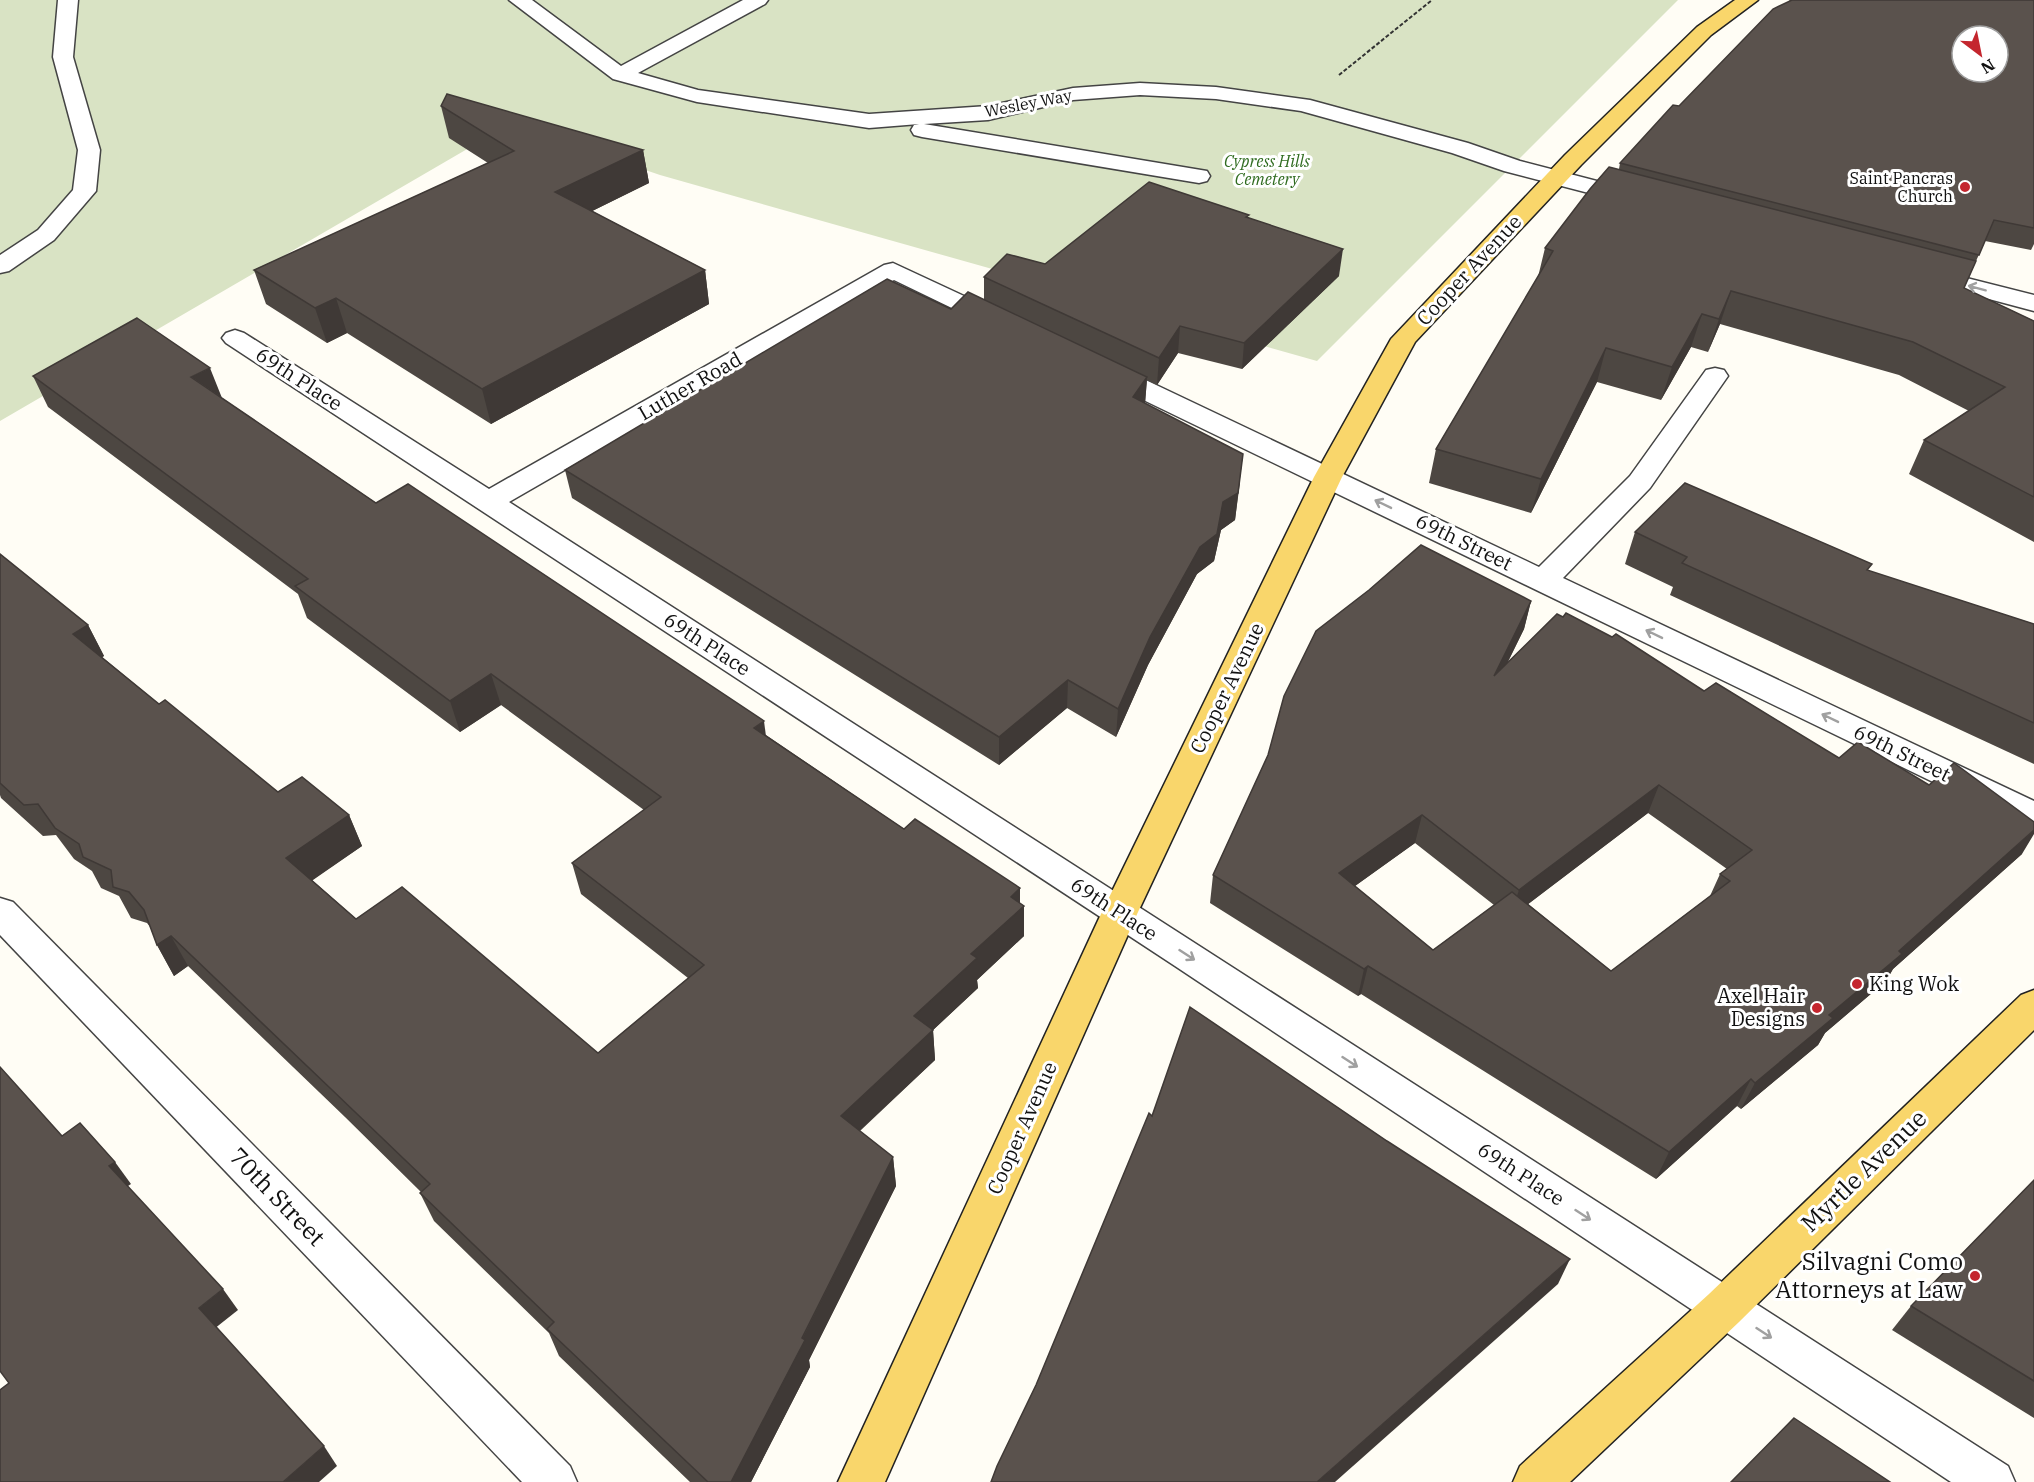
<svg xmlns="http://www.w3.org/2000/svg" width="2034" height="1482" viewBox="0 0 2034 1482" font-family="'IBM Plex Serif',serif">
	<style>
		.cemetery { fill: #d9e3c4 }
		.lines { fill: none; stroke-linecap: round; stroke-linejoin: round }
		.minor-casing { stroke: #444; stroke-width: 3 }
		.major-casing { stroke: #222; stroke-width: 3 }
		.path { stroke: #333; stroke-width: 2; stroke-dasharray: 4 2; stroke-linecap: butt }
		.minor { fill: #fff; fill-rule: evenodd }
		.major { fill: #f9d66b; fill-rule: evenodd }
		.wall { fill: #4d4742; fill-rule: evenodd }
		.shaded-wall { fill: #3f3936 }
		.building { fill: #5a524d; stroke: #3f3936; stroke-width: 1.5; fill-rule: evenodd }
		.oneway { stroke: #a0a0a0 }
		.poi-dot { fill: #c4262e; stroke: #fff; stroke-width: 2 }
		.labels { text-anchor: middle; stroke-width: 6; stroke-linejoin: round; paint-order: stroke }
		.far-street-label { font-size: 16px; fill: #111; stroke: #fff }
		.far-park-label { font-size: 16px; font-style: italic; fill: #2f6b1f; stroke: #fff }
		.far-poi-label { font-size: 16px; fill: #111; stroke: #fff; text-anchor: end }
		.street-label { font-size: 20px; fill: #111; stroke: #fff }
		.poi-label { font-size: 20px; fill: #111; stroke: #fff; text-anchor: start }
		.near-street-label { font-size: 24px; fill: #111; stroke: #fff }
		.near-poi-label { font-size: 24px; fill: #111; stroke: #fff; text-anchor: end }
	</style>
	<rect width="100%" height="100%" fill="#fffdf5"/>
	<path class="cemetery" d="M0 0H1678L1317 361 660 175 563 142 505 127 0 421Z"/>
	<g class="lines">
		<g class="minor-casing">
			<g id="minor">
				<path d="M58 0H78L73 57 100 150 96 191 54 240 9 271 0 273V255L38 230 73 190 78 150 53 57Z"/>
				<path d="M509 0H532L621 66 743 0H768L765 4 638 73 698 90 869 114 988 106 1073 88 1140 83 1216 87 1310 100 1468 143 1520 161 1643 193 1647 198 1643 203 1635 205 1504 171 1452 153 1301 111 1216 99 1140 95 1073 100 988 120 924 124 1207 171 1210 176 1207 181 1199 183 922 137 914 135 911 130 914 125 919 124 869 128 697 102 613 79Z"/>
				<path d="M893 263 1007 316 1011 321 1007 326 998 329 989 326 894 280 509 502 2008 1466 2015 1482H1951L1175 966 226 343 222 338 226 333 235 330 244 333 489 489 884 265Z"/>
				<path d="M1923 267 2034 295V311L1914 279 1911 274 1914 269Z"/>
				<path d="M1105 363 1114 365 1539 567 1630 476 1706 370 1715 368 1724 370 1728 376 1650 488 1563 578 2034 801V829L2022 825 1096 377 1092 371 1096 365Z"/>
				<path d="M0 898 13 902 570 1466 577 1482H522L0 935Z"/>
			</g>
		</g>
		<g class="major-casing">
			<g id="major">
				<path d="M1735 0H1758L1711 35 1581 165 1415 342 1342 477 1138 912 885 1482H838L1102 912 1314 477 1391 339 1565 155 1697 27Z"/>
				<path d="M2034 990V1030L1739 1322 1570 1482H1513L1520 1466 1709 1294 2021 995Z"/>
			</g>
		</g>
		<path class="path" d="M1339 75 1432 0"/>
		<use href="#minor" class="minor"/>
		<use href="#major" class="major"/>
	</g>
	<g class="wall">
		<path d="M1790 0H2034V244L2031 250 1985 241 1964 288 2034 321V542L1909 474 1924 440 1969 411 1899 375 1720 324 1708 352 1691 347 1661 400 1597 382 1531 513 1429 483 1436 449 1538 277 1545 248 1619 169 1620 163Z"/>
		<path d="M441 106 643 150 649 183 592 211 705 270 709 304 491 424 347 333 327 343 266 304 254 270 488 163 449 138Z"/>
		<path d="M1249 218 1339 276 1242 369 1178 353 1157 385 1147 380 1145 403 1240 482 1235 520 1221 530 1214 561 1197 574 1148 665 1116 737 1067 708 999 765 572 498 565 470 951 309 984 299V277L1045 264Z"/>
		<path d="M33 376 222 398 376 503 766 735 904 829 1020 888V903L1024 906V936L977 980 978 988 933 1030 935 1060 860 1131 893 1157 896 1186 809 1360 810 1367 751 1482H690L559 1356 549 1333 434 1221 420 1193 421 1192 345 1117 188 966 174 976 157 945 151 928 147 923 131 918 119 896 101 888 92 871 74 859 56 835 43 836 1 798 0 795V554L88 625 104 656 102 657 159 704 278 792 349 815 362 846 312 880 356 919 598 1053 688 978 581 894 572 863 644 810 501 705 460 732 307 618 298 594 48 407Z"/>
		<path d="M1635 532 1869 571 2034 624V764L1670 595 1673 587 1625 564Z"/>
		<path d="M1531 601 1524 629 1507 664 1704 691 1839 758 2022 854 1893 969 1886 981 1825 1033 1818 1045 1741 1109 1737 1106 1656 1179 1361 994 1358 996 1210 903 1213 875 1268 755ZM1648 813 1727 869 1720 874 1710 896 1611 971 1528 904ZM1415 843 1494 905 1433 950 1355 886Z"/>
		<path d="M2034 1180V1418L1892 1330 1911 1306Z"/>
	</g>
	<g class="shaded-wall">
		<path d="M643 150 649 183 562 226 555 192Z"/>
		<path d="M1343 249 1339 276 1242 369 1244 343Z"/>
		<path d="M705 270 709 304 491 424 482 389Z"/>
		<path d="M1731 291 1720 324 1708 352 1719 319Z"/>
		<path d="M336 298 347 333 327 343 315 308Z"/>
		<path d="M1702 314 1691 347 1661 400 1672 367Z"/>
		<path d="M1180 326 1178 353 1157 385 1159 358Z"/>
		<path d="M1606 348 1597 382 1531 513 1541 479Z"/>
		<path d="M210 368 222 398 191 377Z"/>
		<path d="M1147 377 1145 404 1133 397Z"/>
		<path d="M1243 454 1235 520 1221 530 1214 561 1197 574 1148 665 1116 737 1118 709 1150 637 1223 502Z"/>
		<path d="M1531 601 1524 629 1486 705 1494 676Z"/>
		<path d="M88 625 104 656 89 665 73 634Z"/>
		<path d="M491 674 501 705 460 732 450 701Z"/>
		<path d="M1068 680 1067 708 999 765V737Z"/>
		<path d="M764 721 768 752 754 728Z"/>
		<path d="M1659 785 1648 813 1510 918 1519 890Z"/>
		<path d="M349 815 362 846 300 889 286 858Z"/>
		<path d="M1422 815 1415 843 1334 901 1339 873Z"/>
		<path d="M2034 830V834L2022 854 1893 969 1886 981 1825 1033 1818 1045 1741 1109 1755 1083 1899 951Z"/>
		<path d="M1020 888V909L1024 906V936L977 980 978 988 916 1046 914 1016 971 954 1011 897Z"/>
		<path d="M171 936 188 966 174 976 157 945Z"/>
		<path d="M1368 966 1361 994 1358 996 1364 969Z"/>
		<path d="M933 1030 935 1060 844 1145 841 1116Z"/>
		<path d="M1751 1079 1737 1106 1656 1179 1669 1152Z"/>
		<path d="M893 1157 896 1186 809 1360 810 1367 751 1482H731Z"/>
		<path d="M115 1162 131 1184 125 1188 109 1166Z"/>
		<path d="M1570 1259 1558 1284 1335 1482H1317Z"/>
		<path d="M223 1289 238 1310 214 1329 199 1308Z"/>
		<path d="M324 1446 337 1466 319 1482H283Z"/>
	</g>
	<g class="building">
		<path d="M1792 0H2034V228L1994 220 1979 255 1620 163 1673 105 1679 106 1773 9ZM1962 36H1998V72H1962Z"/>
		<path d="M447 94 643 150 555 192 705 270 482 389 336 298 315 308 254 270 514 151 441 106Z"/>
		<path d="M1609 167 1976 261 1964 288 2034 321V497L1924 440 2005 387 1913 342 1731 291 1719 319 1702 314 1672 367 1606 348 1541 479 1436 449 1553 251 1545 248 1590 189Z"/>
		<path d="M1149 182 1249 215 1246 217 1343 249 1244 343 1180 326 1159 358 984 277 1007 254 1045 264Z"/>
		<path d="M887 279 951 309 968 292 1147 377 1133 397 1243 454 1238 493 1223 502 1217 534 1200 547 1150 637 1118 709 1068 680 999 737 565 470Z"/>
		<path d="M137 318 210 368 191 377 376 503 408 484 764 721 754 728 904 829 915 819 1020 888 1011 897 1024 906 971 954 977 958 914 1016 933 1030 841 1116 893 1157 802 1338 805 1340 731 1482H708L547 1329 554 1322 420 1193 430 1184 330 1088 171 936 157 945 144 910 129 892 113 887 111 870 83 857 79 844 55 828 38 804 24 805 0 783V554L88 625 73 634 159 704 165 700 278 792 302 777 349 815 286 858 356 919 402 887 598 1053 704 965 572 863 661 797 491 674 450 701 295 586 308 579 33 376Z"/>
		<path d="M1685 483 1872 564 1867 570 2034 624V723L1682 563 1687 557 1635 532Z"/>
		<path d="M1421 545 1531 601 1494 676 1557 614 1563 617 1566 613 1612 637 1616 634 1704 691 1716 683 1839 758 1858 742 1929 785 1954 763 2034 822V830L1899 951 1902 954 1829 1015 1833 1018 1755 1083 1751 1079 1669 1152 1368 966 1364 969 1213 875 1268 755 1284 696 1316 631 1369 590ZM1659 785 1752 850 1720 874 1730 881 1611 971 1512 892 1433 950 1339 873 1422 815 1519 890Z"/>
		<path d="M1190 1007 1387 1141 1570 1259 1317 1482H991L997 1466 1036 1385 1149 1113 1152 1116Z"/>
		<path d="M0 1067 62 1136 80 1123 115 1162 109 1166 223 1289 199 1308 324 1446 283 1482H0V1390L9 1383 0 1371Z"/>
		<path d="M2034 1180V1381L1911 1306Z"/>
		<path d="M1794 1418 1890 1482H1731Z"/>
	</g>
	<defs><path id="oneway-shaft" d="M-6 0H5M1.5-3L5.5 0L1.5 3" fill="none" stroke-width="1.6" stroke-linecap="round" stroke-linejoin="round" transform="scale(1.5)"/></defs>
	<g class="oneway">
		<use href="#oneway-shaft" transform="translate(1977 288) rotate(-165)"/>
		<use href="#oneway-shaft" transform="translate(1383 504) rotate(-154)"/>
		<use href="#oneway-shaft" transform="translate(1654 634) rotate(-154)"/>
		<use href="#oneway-shaft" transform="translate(1830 718) rotate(-154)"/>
		<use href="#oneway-shaft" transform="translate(1187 955) rotate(33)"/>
		<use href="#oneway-shaft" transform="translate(1350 1062) rotate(33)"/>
		<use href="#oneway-shaft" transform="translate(1583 1215) rotate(33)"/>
		<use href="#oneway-shaft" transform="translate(1764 1333) rotate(33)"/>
	</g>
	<g class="poi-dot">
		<circle cx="1965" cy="187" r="6"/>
		<circle cx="1857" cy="984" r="6"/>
		<circle cx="1817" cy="1008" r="6"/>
		<circle cx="1975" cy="1276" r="6"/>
	</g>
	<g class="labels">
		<g class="far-street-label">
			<text transform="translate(1028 103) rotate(-11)" y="6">Wesley Way</text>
		</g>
		<g class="far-park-label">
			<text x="1267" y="167">Cypress Hills<tspan x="1267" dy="18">Cemetery</tspan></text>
		</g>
		<g class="far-poi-label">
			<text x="1953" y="184">Saint Pancras<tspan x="1953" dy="18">Church</tspan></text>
		</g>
		<g class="street-label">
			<text transform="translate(1469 270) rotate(-47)" y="7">Cooper Avenue</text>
			<text transform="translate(299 379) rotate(33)" y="7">69th Place</text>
			<text transform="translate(690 386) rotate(-30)" y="7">Luther Road</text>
			<text transform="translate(1464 542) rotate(26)" y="7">69th Street</text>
			<text transform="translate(707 644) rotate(33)" y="7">69th Place</text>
			<text transform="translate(1227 688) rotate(-64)" y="7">Cooper Avenue</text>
			<text transform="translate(1902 753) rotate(26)" y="7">69th Street</text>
			<text transform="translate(1114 909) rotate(33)" y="7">69th Place</text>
			<text transform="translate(1022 1128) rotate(-66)" y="7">Cooper Avenue</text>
			<text transform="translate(1521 1174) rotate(33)" y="7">69th Place</text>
		</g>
		<g class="poi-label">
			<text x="1869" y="991">King Wok</text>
			<text x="1805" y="1003" text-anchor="end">Axel Hair<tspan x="1805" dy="23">Designs</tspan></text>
		</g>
		<g class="near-street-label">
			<text transform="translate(1864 1171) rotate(-44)" y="8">Myrtle Avenue</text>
			<text transform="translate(277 1197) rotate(46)" y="8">70th Street</text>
		</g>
		<g class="near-poi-label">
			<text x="1963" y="1270">Silvagni Como<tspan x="1963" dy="28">Attorneys at Law</tspan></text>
		</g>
	</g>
	<g transform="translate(1980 54) rotate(148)"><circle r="28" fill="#ffffff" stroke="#a0a0a0" stroke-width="1.5"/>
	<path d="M0-4.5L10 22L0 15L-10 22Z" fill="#c4262e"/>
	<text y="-9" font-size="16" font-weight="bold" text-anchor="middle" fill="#111111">N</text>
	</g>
</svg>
